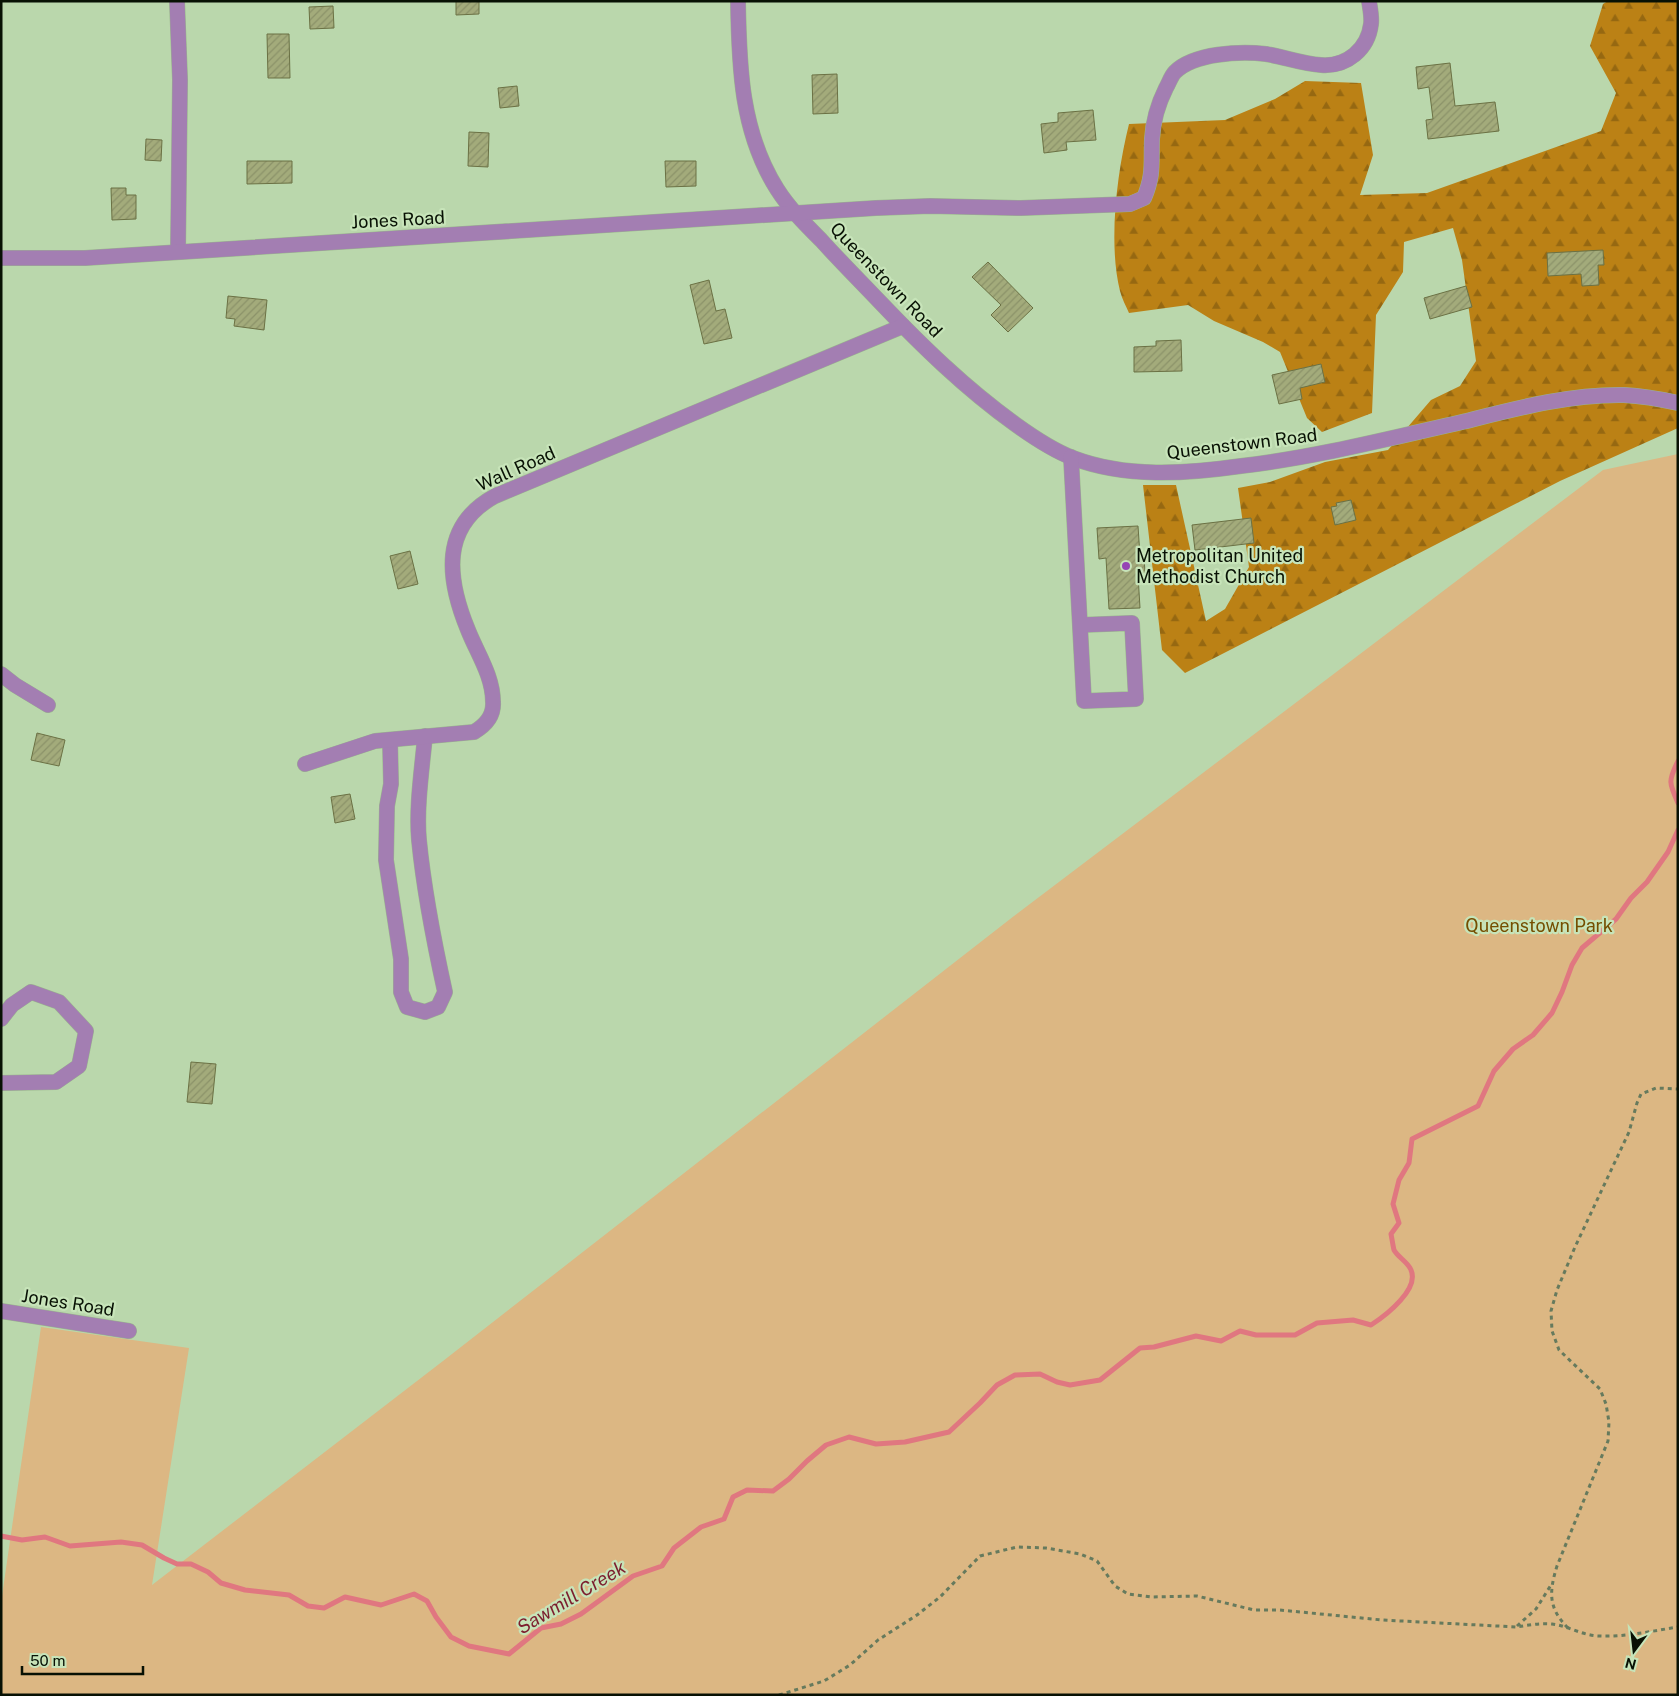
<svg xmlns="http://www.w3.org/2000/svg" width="1679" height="1696" viewBox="0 0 1679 1696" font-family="'Public Sans',sans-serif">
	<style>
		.green { fill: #dcb783 }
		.forest { fill: url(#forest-firs) }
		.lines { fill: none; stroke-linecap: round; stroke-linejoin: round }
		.stream { stroke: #e07780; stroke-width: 5 }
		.building { fill: url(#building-hatch); stroke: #6b7144 }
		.minor-casing { stroke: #9ab38e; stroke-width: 16 }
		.path { stroke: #667a5d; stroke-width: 3; stroke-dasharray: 4 4; stroke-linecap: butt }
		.minor { stroke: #a37eb2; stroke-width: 15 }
		.poi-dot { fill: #9645b5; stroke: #c7e4b9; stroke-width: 2 }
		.labels { text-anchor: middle; stroke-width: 4.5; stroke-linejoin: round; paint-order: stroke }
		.street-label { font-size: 18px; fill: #081104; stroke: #c7e4b9 }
		.poi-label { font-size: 18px; fill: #081104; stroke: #c7e4b9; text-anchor: start }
		.park-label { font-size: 18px; fill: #754e00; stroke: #c7e4b9 }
		.water-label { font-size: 19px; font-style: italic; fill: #7c1e2e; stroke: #c7e4b9 }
	</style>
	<defs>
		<pattern id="forest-firs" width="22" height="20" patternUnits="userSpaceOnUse" patternTransform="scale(1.25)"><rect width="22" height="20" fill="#bb8115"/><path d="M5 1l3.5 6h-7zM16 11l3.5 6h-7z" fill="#966811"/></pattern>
		<pattern id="building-hatch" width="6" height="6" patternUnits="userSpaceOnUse" patternTransform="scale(1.25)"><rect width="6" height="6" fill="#a3ab7b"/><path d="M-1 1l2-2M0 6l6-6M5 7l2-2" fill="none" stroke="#8b9269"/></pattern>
	</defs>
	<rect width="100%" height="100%" fill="#bad7ac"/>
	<path class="green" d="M1678 454V1695H1V1603L41 1327 189 1348 152 1585 443 1361 1014 916 1603 470Z"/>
	<path class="forest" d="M1608 1H1678V428L1560 481 1185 673 1162 650 1143 485H1176L1206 621 1225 609 1249 567 1238 488 1270 482 1325 462 1388 450 1431 400 1460 386 1476 361 1462 260 1453 228 1404 242 1403 272 1376 315 1372 413 1322 432 1307 418 1280 352 1263 342 1214 321 1188 305 1129 313C1126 306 1122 299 1120 291 1108 243 1117 172 1129 124L1225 120 1275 99 1305 81 1361 83 1373 155 1360 195 1427 193 1601 131 1616 93 1590 46 1603 4Z"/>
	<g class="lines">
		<g class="stream">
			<path d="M1678 761C1668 781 1669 783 1678 803"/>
			<path d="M1 1536 22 1540 45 1537 70 1546 121 1542 142 1545 164 1558 177 1564H191L208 1572 221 1583 245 1590 289 1595 308 1606 324 1608 345 1597 381 1605 414 1594 427 1601 436 1617 451 1637 469 1646 509 1654 541 1628 561 1624 581 1614 633 1576 662 1566 674 1548 701 1527 724 1519 733 1497 747 1490 773 1491 789 1479 807 1461 826 1445 849 1437 876 1444 905 1442 949 1432 980 1403 997 1385 1015 1375 1040 1374 1057 1382 1070 1385 1100 1380 1140 1348 1154 1347 1196 1336 1221 1341 1240 1331 1256 1335H1295L1317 1323 1353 1320 1371 1325C1385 1316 1422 1288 1410 1268 1406 1261 1398 1257 1394 1250 1393 1246 1392 1239 1391 1234L1399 1223 1393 1204 1399 1180 1409 1163 1412 1139 1478 1106 1494 1071 1513 1049 1533 1035 1552 1013 1562 992 1572 965 1582 948 1616 919 1631 898 1647 882 1668 852 1678 830"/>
		</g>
	</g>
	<g class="building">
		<path d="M456 1H479V14L456 15Z"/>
		<path d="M333 6 334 28 310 29 309 7Z"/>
		<path d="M267 34H289L290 78H268Z"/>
		<path d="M1450 63 1455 106 1495 102 1499 131 1428 139 1426 120 1433 119 1429 87 1418 89 1416 67Z"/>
		<path d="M837 74 838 113 813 114 812 75Z"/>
		<path d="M517 86 519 106 500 108 498 88Z"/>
		<path d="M1093 110 1096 140 1066 142 1067 150 1044 153 1041 124 1058 122V113Z"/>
		<path d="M469 132 489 133 488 167 468 166Z"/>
		<path d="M146 139 162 140 161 161 145 160Z"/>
		<path d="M247 161H292V183L247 184Z"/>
		<path d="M665 161H696V186L666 187Z"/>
		<path d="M111 188H126V195H136V219L112 220Z"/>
		<path d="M1603 250 1604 265H1598L1599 285 1582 286 1581 274 1548 276 1547 253Z"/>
		<path d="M988 262 1033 308 1008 332 991 315 1001 305 972 277Z"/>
		<path d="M709 280 716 311 725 309 732 338 704 344 690 285Z"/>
		<path d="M1466 286 1472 307 1430 319 1424 298Z"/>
		<path d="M228 296 267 300 264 330 234 326 235 319 226 318Z"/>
		<path d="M1181 340 1182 371 1134 372V347L1156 346V341Z"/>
		<path d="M1321 364 1325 382 1300 388 1302 399 1279 404 1272 375Z"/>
		<path d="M1351 500 1356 520 1335 525 1331 507 1337 506 1336 503Z"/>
		<path d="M1251 518 1254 543 1195 550 1192 525Z"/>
		<path d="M1138 526 1140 556H1144L1145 574 1138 575 1140 608 1109 609 1106 558 1099 559 1097 528Z"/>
		<path d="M410 551 418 584 398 589 390 556Z"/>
		<path d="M37 733 65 740 59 766 31 760Z"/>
		<path d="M350 794 355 819 335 823 331 797Z"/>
		<path d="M191 1062 216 1064 212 1104 187 1102Z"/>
	</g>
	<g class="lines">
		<g class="minor-casing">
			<g id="minor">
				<path d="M177 1 180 80 178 251"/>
				<path d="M738 1C739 67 741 132 777 189 789 208 805 224 821 240 840 261 860 281 880 302 922 346 965 388 1015 424 1033 437 1052 450 1073 458 1126 478 1185 474 1241 466 1317 457 1387 439 1462 422 1514 409 1569 394 1624 395 1642 396 1660 399 1678 403"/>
				<path d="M1 258H85L876 208 930 206 1021 208 1130 204 1144 198C1154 175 1151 163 1152 139 1153 121 1158 104 1166 88 1169 83 1171 76 1175 72 1194 53 1240 51 1266 54 1284 57 1303 64 1321 65 1347 67 1368 49 1371 24 1372 17 1370 8 1369 1"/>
				<path d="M1071 457 1084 701 1136 699 1132 623 1080 625"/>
				<path d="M1 674 15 685 48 705"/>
				<path d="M390 740 391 784 387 806 386 860 401 959V992L407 1007 425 1012 438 1007 445 992C434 942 424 891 419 840 416 808 422 769 425 736"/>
				<path d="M305 764 375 741 474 732C486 725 494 716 493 702 493 676 477 653 468 630 447 579 440 526 495 496L903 326"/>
				<path d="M1 1019 12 1005 31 992 59 1002 86 1031 79 1066 56 1082 1 1083"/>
				<path d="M1 1311 129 1331"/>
			</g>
		</g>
		<g class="path">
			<path d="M1517 1626 1536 1609 1551 1585"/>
			<path d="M1568 1628C1548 1608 1549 1592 1557 1566L1608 1441 1609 1422 1606 1404 1600 1389 1559 1350 1552 1331 1551 1311 1557 1290 1575 1247 1629 1132 1637 1103 1641 1094 1656 1088 1678 1089"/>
			<path d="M779 1695 824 1681 850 1665 878 1640 917 1615 940 1597 980 1556 1017 1547 1046 1548 1080 1554 1097 1561 1115 1586 1128 1594 1151 1597 1197 1596 1254 1610H1280L1382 1620 1517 1627C1528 1625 1540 1623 1552 1624 1569 1626 1583 1636 1600 1636 1626 1637 1652 1631 1678 1627"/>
		</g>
		<use href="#minor" class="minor"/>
	</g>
	<circle class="poi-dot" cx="1126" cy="566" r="5"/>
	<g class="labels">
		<g class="street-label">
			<text transform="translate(398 220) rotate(-3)" y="6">Jones Road</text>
			<text transform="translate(886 280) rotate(46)" y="6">Queenstown Road</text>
			<text transform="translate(1242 444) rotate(-7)" y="6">Queenstown Road</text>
			<text transform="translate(516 469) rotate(-24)" y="6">Wall Road</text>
			<text transform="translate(68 1303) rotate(9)" y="6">Jones Road</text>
		</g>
		<g class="poi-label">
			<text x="1136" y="562">Metropolitan United<tspan x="1136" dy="21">Methodist Church</tspan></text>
		</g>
		<g class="park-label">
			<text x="1539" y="932">Queenstown Park</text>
		</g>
		<g class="water-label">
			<text transform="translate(571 1597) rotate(-31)" y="7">Sawmill Creek</text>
		</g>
	</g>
	<rect width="1679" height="1696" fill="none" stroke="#081104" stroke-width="5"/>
	<g transform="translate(1634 1651) rotate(195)" stroke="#c7e4b9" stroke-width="4" paint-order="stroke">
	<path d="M0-4L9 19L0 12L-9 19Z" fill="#081104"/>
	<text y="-8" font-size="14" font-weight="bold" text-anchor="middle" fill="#081104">N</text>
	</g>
	<path d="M22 1666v8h121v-8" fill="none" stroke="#081104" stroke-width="2.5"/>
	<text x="30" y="1666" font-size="15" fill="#081104" stroke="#c7e4b9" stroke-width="4" paint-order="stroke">50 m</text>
</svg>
